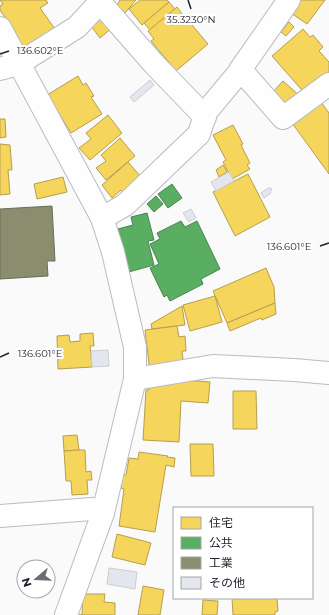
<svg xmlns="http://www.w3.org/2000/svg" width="329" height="615" viewBox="0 0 329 615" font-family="Montserrat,'Noto Sans JP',sans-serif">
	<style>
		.homes { fill: #f6d55c; stroke: #b59f4e }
		.public { fill: #5aae61; stroke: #488451 }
		.industry { fill: #8c8c6e; stroke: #6b6c5a }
		.building { fill: #e3e6ed; stroke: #cbcdd2 }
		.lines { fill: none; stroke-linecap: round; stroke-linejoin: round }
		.street-casing { stroke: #b9bcc1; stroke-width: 24 }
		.street { stroke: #fefefe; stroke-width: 22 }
		.ticks { fill: none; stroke: #1d212c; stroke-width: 1.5 }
		.ticks-label { font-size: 10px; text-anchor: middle; fill: #1d212c; stroke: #fff; stroke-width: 4; stroke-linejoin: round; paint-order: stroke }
	</style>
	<rect width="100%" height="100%" fill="#f9faf9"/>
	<g class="homes">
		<path d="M0 0H46L48 3 40 8 55 29 23 51 12 34 15 32 0 10V6L3 4Z"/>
		<path d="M120 0H136L125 13 116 7Z"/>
		<path d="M140 0H167L169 2 142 25 129 9Z"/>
		<path d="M300 0H325L307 24 291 13Z"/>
		<path d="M169 2 175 9 150 30 144 23Z"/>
		<path d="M177 7 185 18 187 16 194 23 192 25 208 44 176 71 151 41 154 39 148 31Z"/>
		<path d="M104 16 113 27 100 38 91 26Z"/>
		<path d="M289 22 294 27 286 36 281 32Z"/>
		<path d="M303 29 310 37 313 35 323 47 319 51 329 62V78L308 97 272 56Z"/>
		<path d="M78 76 83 85 86 83 94 96 91 97 102 114 71 133 47 95Z"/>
		<path d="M283 81 301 97 288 110 271 94Z"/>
		<path d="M321 102 329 113V174L292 123Z"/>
		<path d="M108 115 122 133 90 160 79 148 91 139 86 133Z"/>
		<path d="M0 119H5L6 137 0 138Z"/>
		<path d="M233 125 243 144 241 145 250 163 247 165 250 169 232 179 223 162 226 160 213 135Z"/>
		<path d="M120 138 135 156 106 180 96 168 106 161 101 155Z"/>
		<path d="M0 144 10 145 12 170H8L10 194 0 195Z"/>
		<path d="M128 162 141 177 123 193 121 190 112 198 102 185Z"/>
		<path d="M223 165 227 172 219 177 216 170Z"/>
		<path d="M248 174 270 217 235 236 213 192Z"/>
		<path d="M63 177 67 192 37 199 34 184Z"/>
		<path d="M266 268 274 287 275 303 227 323 213 291Z"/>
		<path d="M215 296 222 322 190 331 183 305Z"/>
		<path d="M275 303 276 314 262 320 261 318 230 331 227 323Z"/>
		<path d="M182 306 185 325 152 329 151 324Z"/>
		<path d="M177 326 179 337 185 336 186 351H182L184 368 150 372 145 330Z"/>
		<path d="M93 333 94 346H90L92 367 58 369 57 336 69 335 70 342 80 341V334Z"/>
		<path d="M170 379 210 382 208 403 181 401 179 442 143 440 146 390H149L150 384 169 385Z"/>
		<path d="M233 391H256L257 429H233Z"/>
		<path d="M77 435 79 450 64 451 63 436Z"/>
		<path d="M190 444H213L214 476H191Z"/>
		<path d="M79 450H85L86 472 91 471 92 480H87L88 494 72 495 71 481H66L64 451Z"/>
		<path d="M139 452 168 456 167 457 175 458 174 467 166 465 155 532 119 526 124 489 121 488 122 475H126L129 458 138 459Z"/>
		<path d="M117 534 151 543 145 565 112 557Z"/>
		<path d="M143 586 164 590 160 615H138Z"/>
		<path d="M83 594H105L104 602 115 603V615H79H82Z"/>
		<path d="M232 598H277L278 611 275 612V615H233Z"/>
		<path d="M203 600 218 601 217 615H202Z"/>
	</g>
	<g class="public">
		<path d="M172 184 182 198 168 208 158 194Z"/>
		<path d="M156 196 163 204 154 212 147 204Z"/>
		<path d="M147 213 154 240 148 241 154 265 125 273 114 230 133 225 131 217Z"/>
		<path d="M181 221 185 227 197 221 220 269 201 279 203 284 170 301 167 295 164 297 150 268 159 264 150 244 160 239 157 233Z"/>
	</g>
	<path class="industry" d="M52 206 55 261H47L48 276 0 279V209Z"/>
	<g class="building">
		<path d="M150 80 154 85 134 102 130 97Z"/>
		<path d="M229 172 234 181 216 191 211 182Z"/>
		<path d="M268 188H271L272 190 270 191 271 193 264 198 261 193Z"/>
		<path d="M191 209 196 218 189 222 183 213Z"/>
		<path d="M108 350 109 366 92 367 91 351Z"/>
		<path d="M109 568 137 572 135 589 107 584Z"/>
	</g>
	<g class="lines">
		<g class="street-casing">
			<g id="street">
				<path d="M98 0 154 64 205 117"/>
				<path d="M0 28 102 218 113 252 135 347V379L103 513 66 615"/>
				<path d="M0 69 18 64 77 27 102 0"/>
				<path d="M240 70 289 0"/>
				<path d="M102 218 125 205 199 134 206 112 241 70 283 118 329 84"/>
				<path d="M135 379 213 366 294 370 329 373"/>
				<path d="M0 516 92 509 103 513"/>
			</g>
		</g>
		<use href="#street" class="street"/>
	</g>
	<path class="ticks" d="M188 0 191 9M0 54 9 51M320 246 329 243M0 357 9 353"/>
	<g class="ticks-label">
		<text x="191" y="23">35.3230°N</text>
		<text x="40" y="54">136.602°E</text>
		<text x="289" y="250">136.601°E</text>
		<text x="40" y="357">136.601°E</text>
	</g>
	<rect x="173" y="507" width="140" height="92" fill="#ffffff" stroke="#a5a6ab"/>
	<rect x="181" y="517" width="20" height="12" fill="#f6d55c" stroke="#a5a6ab"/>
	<text x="209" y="527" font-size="12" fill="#1d212c">住宅</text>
	<rect x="181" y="537" width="20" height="12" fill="#5aae61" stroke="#a5a6ab"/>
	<text x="209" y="547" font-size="12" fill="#1d212c">公共</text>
	<rect x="181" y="557" width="20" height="12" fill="#8c8c6e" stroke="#a5a6ab"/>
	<text x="209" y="567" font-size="12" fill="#1d212c">工業</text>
	<rect x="181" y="577" width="20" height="12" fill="#e3e6ed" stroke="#a5a6ab"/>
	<text x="209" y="587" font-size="12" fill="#1d212c">その他</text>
	<g transform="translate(36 579) rotate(251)"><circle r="19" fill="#ffffff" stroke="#a5a6ab"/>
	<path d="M0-3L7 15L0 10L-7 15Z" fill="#6a6d74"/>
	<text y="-6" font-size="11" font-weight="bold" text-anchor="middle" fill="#1d212c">N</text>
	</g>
</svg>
